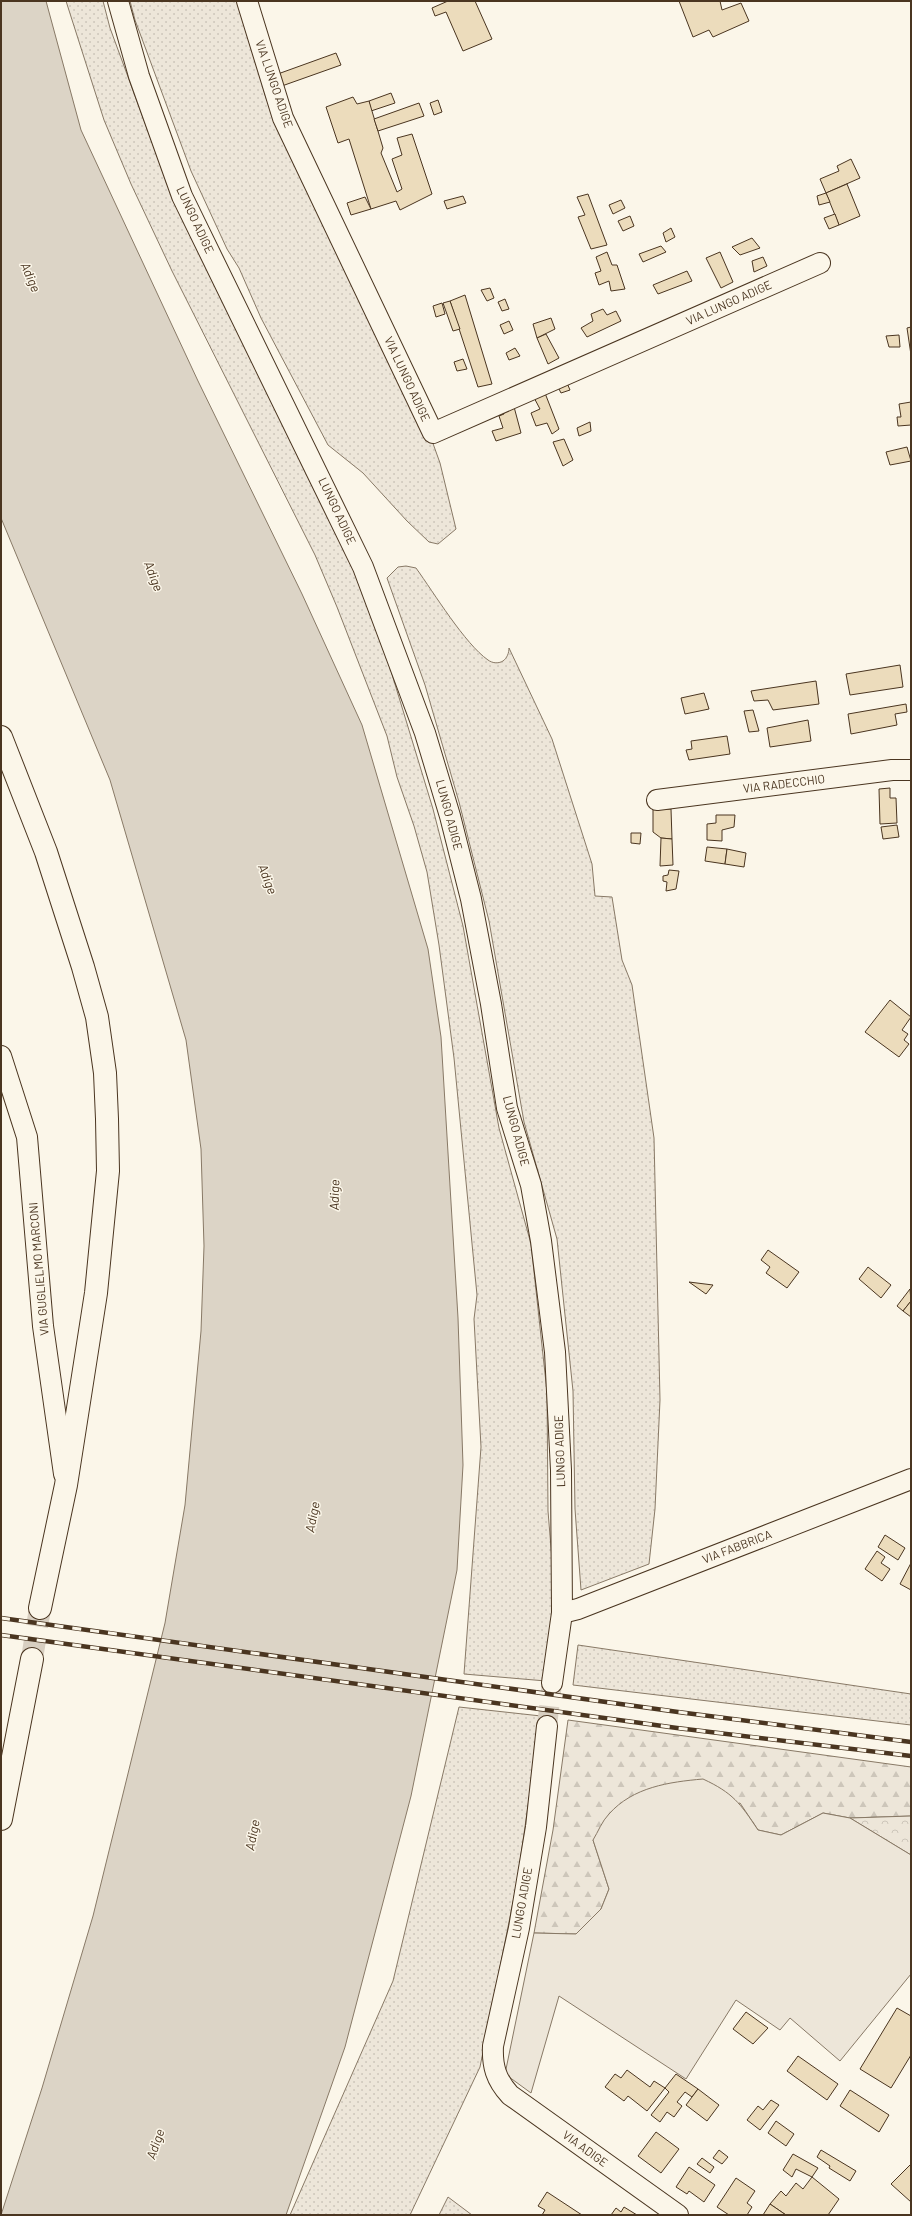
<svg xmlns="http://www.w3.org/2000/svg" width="912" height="2216" viewBox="0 0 912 2216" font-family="Barlow,sans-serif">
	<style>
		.grass { fill: url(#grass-dots); stroke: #887966 }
		.forest { fill: url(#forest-firs); stroke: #887966 }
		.park { fill: url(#park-crowns); stroke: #887966 }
		.pitch { fill: #ede6d9; stroke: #887966 }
		.water { fill: #dcd4c6; stroke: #887966 }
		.building { fill: #ecdcbc; stroke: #4a3520 }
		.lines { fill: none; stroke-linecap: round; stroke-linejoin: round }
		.minor-tunnel { stroke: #d8cfc1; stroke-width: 20; stroke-dasharray: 20 10; stroke-linecap: butt }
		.major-tunnel { stroke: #d8cfc1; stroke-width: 22; stroke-dasharray: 22 11; stroke-linecap: butt }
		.minor-casing { stroke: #4a3520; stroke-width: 22 }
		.major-casing { stroke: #4a3520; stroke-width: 24 }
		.minor { stroke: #fbf6e9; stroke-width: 20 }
		.major { stroke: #fbf6e9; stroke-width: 22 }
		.rail-casing { stroke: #4a3520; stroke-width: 4.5 }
		.rail { stroke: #fbf6e9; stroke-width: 3; stroke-dasharray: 9; stroke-linecap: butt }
		.labels { text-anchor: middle; stroke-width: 3; stroke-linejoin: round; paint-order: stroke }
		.street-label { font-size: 12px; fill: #4a3520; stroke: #fbf6e9 }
		.water-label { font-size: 13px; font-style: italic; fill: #4a3520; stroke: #fbf6e9 }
	</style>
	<defs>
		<pattern id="grass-dots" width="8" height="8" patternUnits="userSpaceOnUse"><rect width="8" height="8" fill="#ede6d9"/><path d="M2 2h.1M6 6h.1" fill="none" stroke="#cdc6ba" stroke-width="1.8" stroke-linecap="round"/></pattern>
		<pattern id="forest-firs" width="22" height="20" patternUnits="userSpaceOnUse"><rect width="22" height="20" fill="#ede6d9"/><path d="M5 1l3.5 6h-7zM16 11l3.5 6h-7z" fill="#cdc6ba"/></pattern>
		<pattern id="park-crowns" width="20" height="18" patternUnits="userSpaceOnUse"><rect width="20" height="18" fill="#ede6d9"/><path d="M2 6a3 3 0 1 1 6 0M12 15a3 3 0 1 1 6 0" fill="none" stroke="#cdc6ba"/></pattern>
	</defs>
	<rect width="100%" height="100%" fill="#fbf6e9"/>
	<g class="grass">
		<path d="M66 1H103L110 28 166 180 336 527 380 635 433 809 463 926 499 1128 531 1244 547 1392 548 1511 556 1608 546 1681 464 1674 481 1447 474 1319 477 1295 454 1058 439 945 427 872 414 826 397 777 387 736 337 607 315 555 172 271 131 184 104 120Z"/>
		<path d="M130 1H241L265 95 426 424 440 463 456 529 438 544 429 542 407 521 363 473 328 445 261 318 239 268 227 249 191 171 135 20Z"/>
		<path d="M406 566 416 568C434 593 465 644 488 660 492 663 498 664 503 661 507 658 509 653 509 648L552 739 592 864 595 896 612 897 622 960 632 985 654 1138 660 1400 655 1509 649 1564 581 1590 575 1509 573 1391 557 1239 524 1122 489 921 459 802 425 685 387 578 398 567Z"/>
		<path d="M578 1645 911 1694V1725L573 1685Z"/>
		<path d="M459 1707 541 1716 517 1882 480 2067 410 2215H290L393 1981Z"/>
		<path d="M448 2197 472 2215H439Z"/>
	</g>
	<path class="forest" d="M568 1720 911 1767V1816L850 1818 823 1813 781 1835 758 1830 740 1803 593 1840 609 1889 601 1909 576 1934 534 1933 553 1830Z"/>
	<path class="park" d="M911 1816V1855L850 1818Z"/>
	<path class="pitch" d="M703 1779C733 1793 740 1803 758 1830L781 1835 823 1813 850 1818 911 1855V1974L840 2061 790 2018 780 2030 736 2000 686 2079 559 1996 531 2093 505 2074 534 1933 576 1934 601 1909 609 1889 593 1840C598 1832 602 1821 609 1814 633 1787 669 1782 703 1779Z"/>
	<path class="water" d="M1 1H46L81 130 198 381 302 594 362 725 428 949 441 1037 458 1318 463 1465 457 1570 411 1796 345 2047 286 2215H1L42 2088 93 1916 165 1623 185 1505 201 1331 204 1246 201 1149 186 1040 110 780 1 518Z"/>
	<g class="building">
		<path d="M448 1H475L492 39 463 51 446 12 435 16 432 8Z"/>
		<path d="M679 1H720L722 10 741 3 749 21 713 37 709 30 693 37Z"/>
		<path d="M336 53 341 65 279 87 275 75Z"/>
		<path d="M391 93 395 103 371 111 369 101Z"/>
		<path d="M353 97 357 104 369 101 383 148 381 153 397 192 402 189 392 159 402 155 397 138 412 134 432 194 400 210 396 201 371 209 349 139 338 143 326 107Z"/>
		<path d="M438 100 442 112 434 115 430 103Z"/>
		<path d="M419 103 424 116 378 131 374 119Z"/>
		<path d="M851 159 860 178 826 193 820 179 839 171 837 166Z"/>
		<path d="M847 184 860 216 839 225 826 193Z"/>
		<path d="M826 193 830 202 819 205 817 196Z"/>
		<path d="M588 194 607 245 591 249 578 217 585 215 577 197Z"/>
		<path d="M463 196 466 203 447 209 444 201Z"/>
		<path d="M365 197 371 209 351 215 347 203Z"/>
		<path d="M621 200 625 208 613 214 609 205Z"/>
		<path d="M835 214 839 225 829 229 824 218Z"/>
		<path d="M630 216 634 226 623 231 618 221Z"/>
		<path d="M671 228 675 237 666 242 663 233Z"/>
		<path d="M752 238 760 248 740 255 732 247Z"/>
		<path d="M661 246 666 252 643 262 639 254Z"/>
		<path d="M607 252 612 265H617L625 289 611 291 609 281 599 285 595 273 601 271 596 257Z"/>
		<path d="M720 252 733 282 721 288 706 258Z"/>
		<path d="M763 257 767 266 754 272 752 261Z"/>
		<path d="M687 271 692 281 658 294 653 285Z"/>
		<path d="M490 288 494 298 487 301 481 290Z"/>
		<path d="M465 295 492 384 478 387 450 301Z"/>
		<path d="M505 299 509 309 502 311 498 302Z"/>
		<path d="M450 301 460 329 453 331 443 303Z"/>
		<path d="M442 303 445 314 436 317 433 306Z"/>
		<path d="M603 309 607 315 616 311 621 321 587 337 581 328 593 321 591 314Z"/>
		<path d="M551 318 555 329 537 338 533 324Z"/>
		<path d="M509 321 513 330 504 334 500 325Z"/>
		<path d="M911 327V355L907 328Z"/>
		<path d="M546 334 559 358 548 364 537 338Z"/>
		<path d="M899 335 900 347H889L886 336Z"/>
		<path d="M515 348 520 356 509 360 506 353Z"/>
		<path d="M463 359 467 369 457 371 454 362Z"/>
		<path d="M567 383 570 390 561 393 557 385Z"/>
		<path d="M543 388 559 429 552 434 547 423 536 426 531 413 540 409 531 392Z"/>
		<path d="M911 402V425L898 426 897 417H901L899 404Z"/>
		<path d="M513 403 521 433 496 441 492 431 503 428 499 416 504 414 502 406Z"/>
		<path d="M590 422 591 431 579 436 577 428Z"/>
		<path d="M564 439 573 460 563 466 553 442Z"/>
		<path d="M907 447 911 461 890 465 886 452Z"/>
		<path d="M900 665 903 687 850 695 846 674Z"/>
		<path d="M816 681 819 704 773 710 768 700 754 701 751 691Z"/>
		<path d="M704 693 709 709 685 714 681 698Z"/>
		<path d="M906 704 907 712 895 714 897 725 851 734 848 714Z"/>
		<path d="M753 710 759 731 749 732 744 711Z"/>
		<path d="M808 720 811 741 770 747 767 728Z"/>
		<path d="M727 736 730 754 689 760 686 750 692 749 691 741Z"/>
		<path d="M890 788V798H896L897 823 880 824 879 789Z"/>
		<path d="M653 809H671L672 839 661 838 653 832Z"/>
		<path d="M716 815H735L734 827 722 830V841L707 840V824L716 823Z"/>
		<path d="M897 825 899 837 883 839 881 827Z"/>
		<path d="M631 833H641L640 844 631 843Z"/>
		<path d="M661 838 672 839 673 865 660 866Z"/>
		<path d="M707 847 727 849 725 864 705 861Z"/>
		<path d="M727 849 746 853 744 867 725 864Z"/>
		<path d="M669 870 679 871 676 889 666 891 667 882 663 881V876L668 875Z"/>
		<path d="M890 1000 911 1017 902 1030 908 1034 904 1040 909 1044 899 1057 865 1032Z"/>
		<path d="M768 1250 799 1272 787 1288 766 1273 770 1267 761 1260Z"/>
		<path d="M868 1267 891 1285 881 1298 859 1279Z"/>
		<path d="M689 1282 713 1285 706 1294Z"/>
		<path d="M910 1289 911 1301 903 1311 897 1306Z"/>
		<path d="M911 1301V1317L903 1311Z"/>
		<path d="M885 1535 905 1548 898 1560 878 1547Z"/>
		<path d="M877 1551 885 1557 881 1563 890 1569 882 1581 865 1569Z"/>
		<path d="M911 1563V1590L900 1584Z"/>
		<path d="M897 2008 911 2016V2055L891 2088 860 2069Z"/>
		<path d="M746 2012 768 2028 753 2044 733 2029Z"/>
		<path d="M798 2056 838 2084 827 2100 787 2071Z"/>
		<path d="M627 2070 650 2087 654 2081 665 2088 647 2111 628 2096 624 2101 605 2087 615 2074 621 2078Z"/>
		<path d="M676 2074 698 2089 692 2097 685 2092 677 2102 682 2106 674 2117 667 2112 660 2122 651 2115 669 2092 665 2088Z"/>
		<path d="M698 2089 719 2105 707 2121 686 2105Z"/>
		<path d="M850 2090 889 2115 879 2132 840 2106Z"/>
		<path d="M771 2100 779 2105 760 2130 747 2120 758 2106 763 2110Z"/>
		<path d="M776 2121 794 2134 786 2146 768 2133Z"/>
		<path d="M656 2132 679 2149 661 2173 638 2156Z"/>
		<path d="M719 2150 728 2157 722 2164 713 2158Z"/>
		<path d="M821 2150 856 2171 850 2181 829 2168 830 2166 817 2157Z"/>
		<path d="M793 2154 818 2168 812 2177 796 2169 792 2177 783 2170Z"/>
		<path d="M702 2158 714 2167 710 2173 697 2164Z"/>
		<path d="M911 2164V2202L891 2184Z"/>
		<path d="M689 2167 715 2185 704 2202 689 2191 687 2194 676 2187Z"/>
		<path d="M812 2177 839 2199 828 2215H786L770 2204 781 2191 786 2196 796 2183 803 2189Z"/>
		<path d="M736 2178 755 2191 747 2203 752 2207 747 2215H729L717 2207Z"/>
		<path d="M547 2192 582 2215H542L545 2210 538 2206Z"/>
		<path d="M770 2204 786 2215H763Z"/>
		<path d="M624 2207 637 2215H611L616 2208 621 2212Z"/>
	</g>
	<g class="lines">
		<path class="minor-tunnel" d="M547 1726 552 1683"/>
		<path class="major-tunnel" d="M32 1659 40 1608"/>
		<g class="minor-casing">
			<g id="minor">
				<path d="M118 1 139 76 182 196 363 567 425 733 450 816 471 899 491 1004 507 1108 531 1185 541 1241 555 1352 561 1470 562 1613 552 1683"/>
				<path d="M247 1 283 118 433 433 820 263"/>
				<path d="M657 800 892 770H911"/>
				<path d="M1 1056 27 1137 43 1326 64 1474"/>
				<path d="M562 1613 578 1609 911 1479"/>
				<path d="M547 1726 536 1827 519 1928 493 2046C492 2066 496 2080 510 2095L678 2215"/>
			</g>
		</g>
		<g class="major-casing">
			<g id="major">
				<path d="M1 737 46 852 83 967 97 1017 105 1073 107 1119 108 1171 96 1293 66 1485 40 1608"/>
				<path d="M1 1819 32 1659"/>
			</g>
		</g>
		<use href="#minor" class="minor"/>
		<use href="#major" class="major"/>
		<g class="rail-casing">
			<g id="rail">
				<path d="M1 1618 678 1712 911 1742"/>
				<path d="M1 1635 677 1728 911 1756"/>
			</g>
		</g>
		<use href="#rail" class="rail"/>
	</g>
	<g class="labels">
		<g class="street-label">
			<text transform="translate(274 84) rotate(71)" y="4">VIA LUNGO ADIGE</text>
			<text transform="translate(195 220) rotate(65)" y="4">LUNGO ADIGE</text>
			<text transform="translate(729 303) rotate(-24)" y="4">VIA LUNGO ADIGE</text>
			<text transform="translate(407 379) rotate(65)" y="4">VIA LUNGO ADIGE</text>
			<text transform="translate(337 511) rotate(65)" y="4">LUNGO ADIGE</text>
			<text transform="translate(784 784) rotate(-7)" y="4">VIA RADECCHIO</text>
			<text transform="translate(449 815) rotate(75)" y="4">LUNGO ADIGE</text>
			<text transform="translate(516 1131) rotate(75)" y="4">LUNGO ADIGE</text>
			<text transform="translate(39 1269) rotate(-95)" y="4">VIA GUGLIELMO MARCONI</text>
			<text transform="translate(560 1451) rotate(-92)" y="4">LUNGO ADIGE</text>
			<text transform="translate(737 1547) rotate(-21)" y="4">VIA FABBRICA</text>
			<text transform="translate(522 1903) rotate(-80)" y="4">LUNGO ADIGE</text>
			<text transform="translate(585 2149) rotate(36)" y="4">VIA ADIGE</text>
		</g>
		<g class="water-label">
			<text transform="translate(31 277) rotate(67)" y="5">Adige</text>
			<text transform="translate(154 576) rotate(69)" y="5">Adige</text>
			<text transform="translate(268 879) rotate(69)" y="5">Adige</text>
			<text transform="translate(334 1195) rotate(-89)" y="5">Adige</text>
			<text transform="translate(312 1517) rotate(-79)" y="5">Adige</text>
			<text transform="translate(252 1835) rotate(-79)" y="5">Adige</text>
			<text transform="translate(155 2144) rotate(-71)" y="5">Adige</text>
		</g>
	</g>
	<rect width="912" height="2216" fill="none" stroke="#4a3520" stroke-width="4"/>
</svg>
